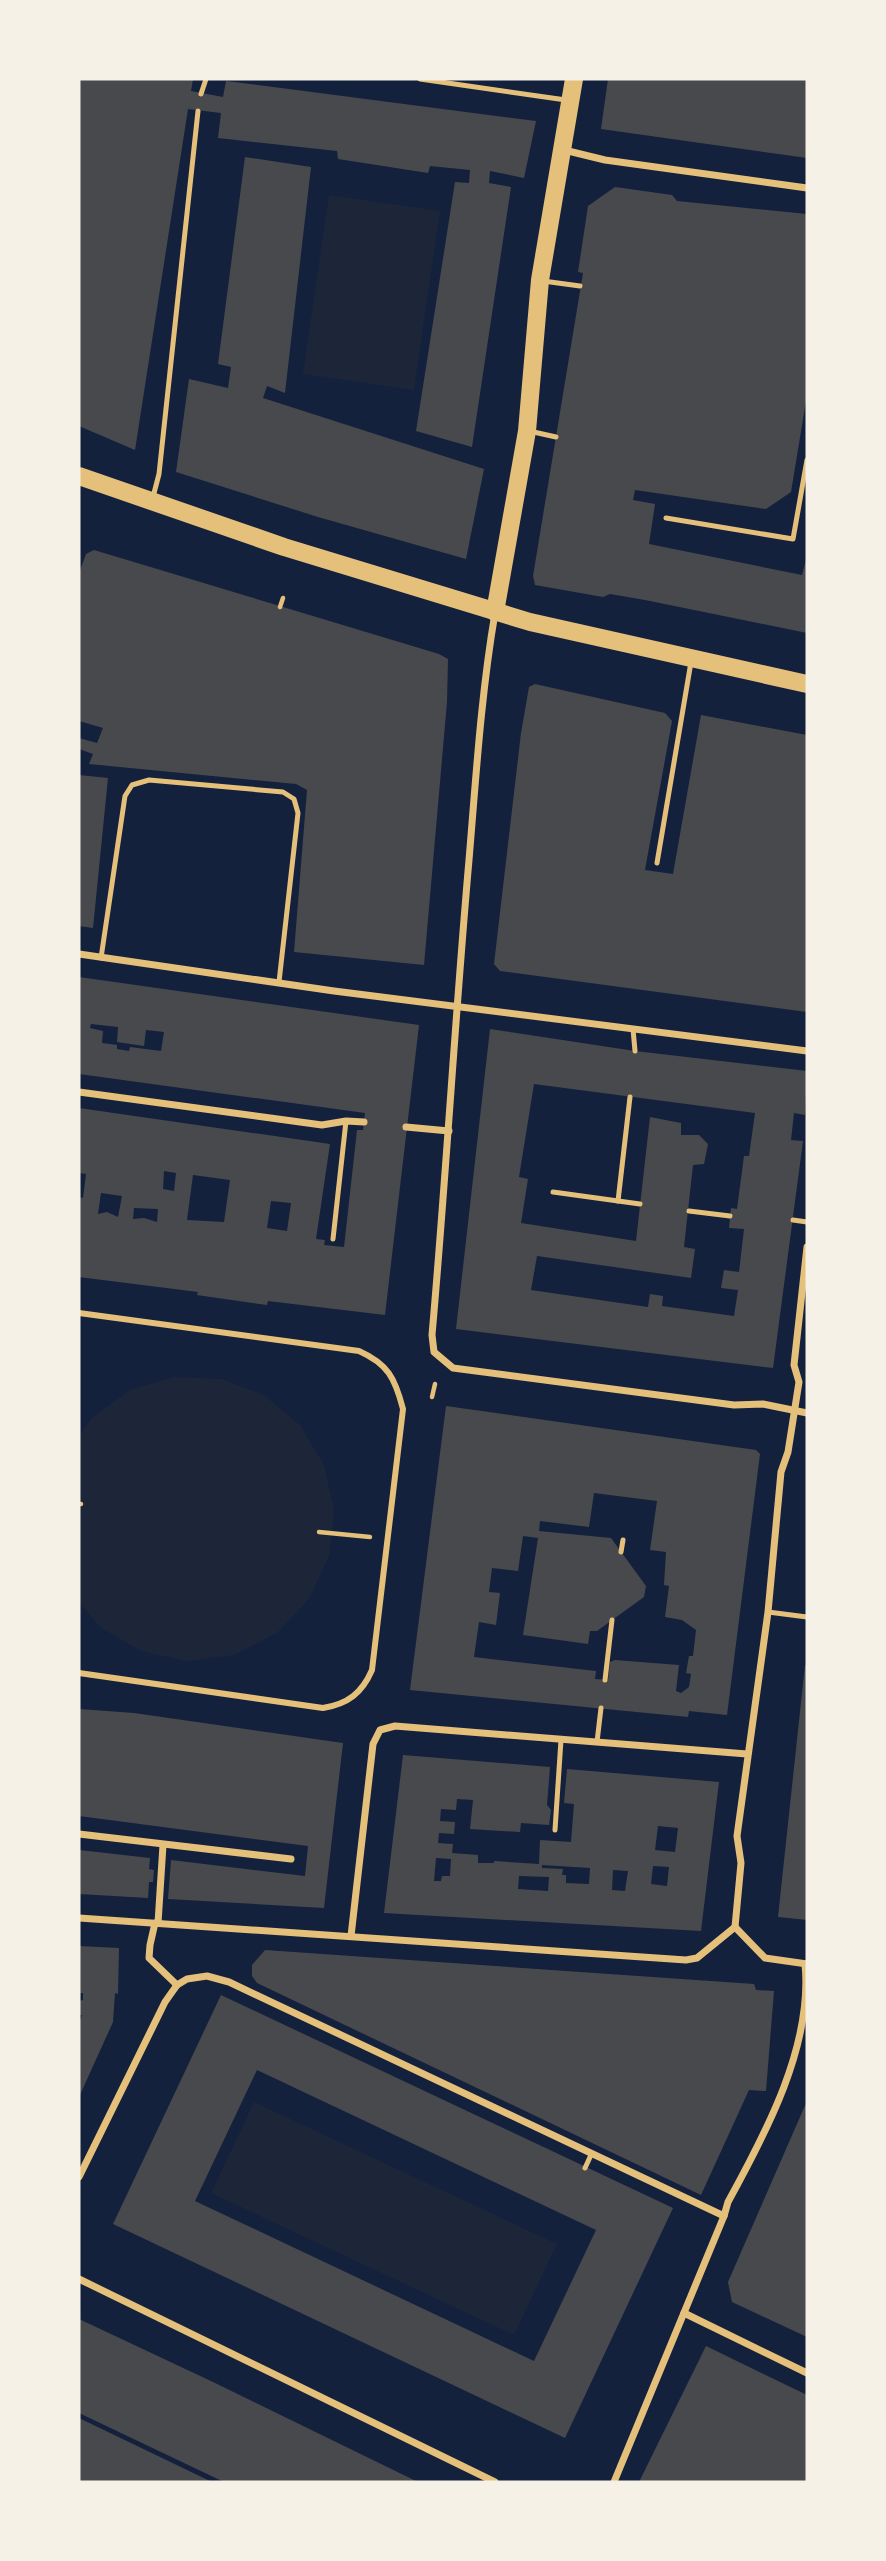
<svg xmlns="http://www.w3.org/2000/svg" width="886" height="2561" viewBox="0 0 886 2561" font-family="'Noto Sans',sans-serif">
	<style>
		.green { fill: #1d2539 }
		.building { fill: #48494c; fill-rule: evenodd }
		.lines { fill: none; stroke-linecap: round; stroke-linejoin: round }
		.path { stroke: #e5c07b; stroke-width: 4.5 }
		.service { stroke: #e5c07b; stroke-width: 5 }
		.pedestrian { stroke: #e5c07b; stroke-width: 6 }
		.minor { stroke: #e5c07b; stroke-width: 7 }
		.primary { stroke: #e5c07b; stroke-width: 18 }
	</style>
	<rect width="100%" height="100%" fill="#14213d"/>
	<g class="green">
		<path d="M329 195 440 211 414 390 303 374Z"/>
		<path d="M174 1377 221 1379 264 1395 300 1425 324 1465 334 1510 329 1556 309 1599 277 1633 234 1655 187 1661 141 1651 100 1627 79 1602V1436L92 1418 130 1390Z"/>
		<path d="M254 2102 557 2244 514 2335 211 2193Z"/>
	</g>
	<g class="building">
		<path d="M79 79H193L191 91 223 97 226 81 536 121 524 178 490 171 489 183 511 187 472 447 416 431 455 182 469 183 470 170 430 166 428 173 338 159 337 151 218 138 221 113 188 109 135 450 79 426Z"/>
		<path d="M608 79H807V158L601 129Z"/>
		<path d="M245 157 311 167 285 393 267 386 263 398 484 469 466 559 318 517 176 472 189 379 228 388 231 367 218 364Z"/>
		<path d="M615 187 672 195 677 201 807 214V395L791 492 766 509 635 490 633 500 655 504 649 544 802 575 807 556V633L645 600 610 594 603 597 535 585 533 576 583 273 578 272 588 206Z"/>
		<path d="M94 550 439 654 448 659 447 702 424 965 294 952 307 790 296 784 89 764 93 754 79 749V738L97 743 103 728 79 721V573L86 554Z"/>
		<path d="M535 684 665 713 672 721 645 870 673 874 701 715 807 735V1012L500 971 494 964 521 733 529 687Z"/>
		<path d="M79 775 108 778 93 928 79 926Z"/>
		<path d="M79 977 419 1025 385 1315 268 1301 267 1305 197 1295 198 1292 79 1277V1197L83 1198 86 1174 79 1173V1108L330 1144 316 1239 325 1240 324 1245 344 1247 357 1130H363L365 1113 79 1074ZM91 1024 118 1027 117 1042 144 1046 146 1030 164 1032 161 1051 130 1047 129 1051 117 1049V1045L102 1043 103 1031 90 1028ZM164 1171 176 1173 174 1191 163 1189ZM193 1175 230 1180 224 1222 187 1220ZM101 1193 122 1196 118 1217 107 1212 98 1214ZM271 1201 291 1203 287 1231 267 1228ZM134 1208 158 1209 157 1222 144 1218 133 1219Z"/>
		<path d="M490 1029 635 1051 807 1071 805 1115 794 1113 791 1140 803 1141 773 1368 456 1329ZM534 1084 755 1113 749 1156H744L737 1209 731 1208 729 1228 744 1229 739 1272 724 1270 721 1288 738 1290 734 1316 662 1306 663 1296 650 1294 648 1307 531 1290 537 1256 691 1278 695 1249 684 1247 693 1165 704 1164 708 1144 699 1135H681V1123L650 1117 636 1241 521 1223 528 1179 519 1177Z"/>
		<path d="M446 1406 756 1450 760 1454 727 1715 689 1711 688 1717 410 1690ZM594 1493 657 1501 650 1550 666 1552 664 1585 669 1586 665 1617 682 1620 696 1630 693 1656H689L686 1673 691 1674 689 1687 681 1693 676 1691 679 1665 615 1660 610 1662 608 1680 595 1679 596 1671 474 1657 479 1622 496 1625 500 1593 489 1592 492 1568 518 1571 523 1536 538 1538 523 1635 588 1644 590 1631H597L644 1597 646 1586 611 1538 539 1531 540 1521 589 1527Z"/>
		<path d="M805 1665H807V1920L778 1917Z"/>
		<path d="M79 1709 134 1713 343 1743 324 1908 168 1899 171 1860 305 1876 308 1846 79 1816Z"/>
		<path d="M403 1755 550 1767 547 1805 551 1810 549 1825 521 1823 520 1832 470 1829 473 1800 457 1799 456 1810 441 1809 440 1821 455 1822 454 1834 439 1833 438 1843 453 1844 452 1853 478 1855V1863H494V1861L539 1864 540 1840 571 1842 574 1804 564 1803 567 1769 719 1782 701 1931 384 1913ZM658 1826 678 1828 675 1852 655 1850ZM436 1858 451 1859 450 1876H442L441 1881H434ZM542 1865 590 1868 589 1884 566 1883V1875H562L563 1869 542 1868ZM653 1866 669 1867 667 1886 651 1884ZM613 1870 628 1871 625 1891 612 1890ZM519 1876 549 1877 548 1891 518 1889Z"/>
		<path d="M79 1850 150 1858 149 1869 154 1870 153 1882H149L148 1898 79 1894Z"/>
		<path d="M79 1946 119 1948 118 1994 115 1993 113 2022 79 2097V2024L82 2015H79V2001L83 2000V1993H79Z"/>
		<path d="M265 1950 754 1984 756 1990 774 1991 766 2091 749 2090 701 2195 257 1983 252 1976V1965Z"/>
		<path d="M221 1995 673 2208 565 2438 113 2224ZM257 2070 596 2230 534 2361 195 2201Z"/>
		<path d="M807 2101V2337L732 2302 728 2282Z"/>
		<path d="M79 2319 213 2382 418 2482H224L79 2413Z"/>
		<path d="M706 2346 807 2395V2482H639Z"/>
		<path d="M79 2418 212 2482H79Z"/>
	</g>
	<g class="lines">
		<g class="path">
			<path d="M280 607 283 598"/>
			<path d="M432 1397 435 1384"/>
			<path d="M79 1504H81"/>
			<path d="M319 1532 370 1537"/>
		</g>
		<g class="service">
			<path d="M420 79 566 100"/>
			<path d="M201 94 206 79"/>
			<path d="M543 281 580 286"/>
			<path d="M529 431 556 437"/>
			<path d="M153 497 159 474 198 111"/>
			<path d="M666 518 793 539 807 460"/>
			<path d="M657 863 691 662"/>
			<path d="M101 958 125 796 132 785 149 780 283 792 294 799 298 813 279 982"/>
			<path d="M633 1029 635 1051"/>
			<path d="M553 1192 640 1204"/>
			<path d="M618 1201 630 1097"/>
			<path d="M689 1211 730 1216"/>
			<path d="M793 1220 807 1222"/>
			<path d="M333 1239 346 1121"/>
			<path d="M621 1552 623 1540"/>
			<path d="M768 1612 807 1617"/>
			<path d="M605 1680 612 1620"/>
			<path d="M597 1742 601 1708"/>
			<path d="M555 1830 561 1740"/>
			<path d="M585 2168 591 2155"/>
		</g>
		<path class="pedestrian" d="M79 1313 359 1351C388 1364 395 1378 403 1409L372 1670C362 1693 348 1704 323 1708L79 1673"/>
		<g class="minor">
			<path d="M564 150 605 160 807 188"/>
			<path d="M495 613C481 695 476 777 469 860 455 1018 446 1177 432 1335L434 1352 453 1368 734 1405 763 1404 807 1413"/>
			<path d="M79 954 334 991 807 1051"/>
			<path d="M79 1092 322 1125 346 1121 364 1122"/>
			<path d="M406 1127 449 1131"/>
			<path d="M79 1834 291 1859"/>
			<path d="M79 1918 686 1960 697 1958 735 1927"/>
			<path d="M155 1923 150 1945 149 1958 177 1985"/>
			<path d="M158 1923 163 1845"/>
			<path d="M735 1927 741 1863 737 1836 768 1612 781 1472 788 1452 799 1382 794 1365 807 1247"/>
			<path d="M735 1927 765 1958 807 1964"/>
			<path d="M351 1936 373 1744 380 1730 395 1726 747 1754"/>
			<path d="M79 2177 165 2002 177 1985 187 1979 207 1976 229 1982 724 2216"/>
			<path d="M79 2279 495 2482"/>
			<path d="M684 2313 807 2373"/>
			<path d="M614 2482 724 2216 728 2202C766 2133 813 2045 805 1964"/>
		</g>
		<g class="primary">
			<path d="M79 476 284 547 530 622 807 684"/>
			<path d="M495 612 527 431 540 280 574 79"/>
		</g>
	</g>
	<rect width="886" height="2561" fill="none" stroke="#f6f1e7" stroke-width="161"/>
</svg>
